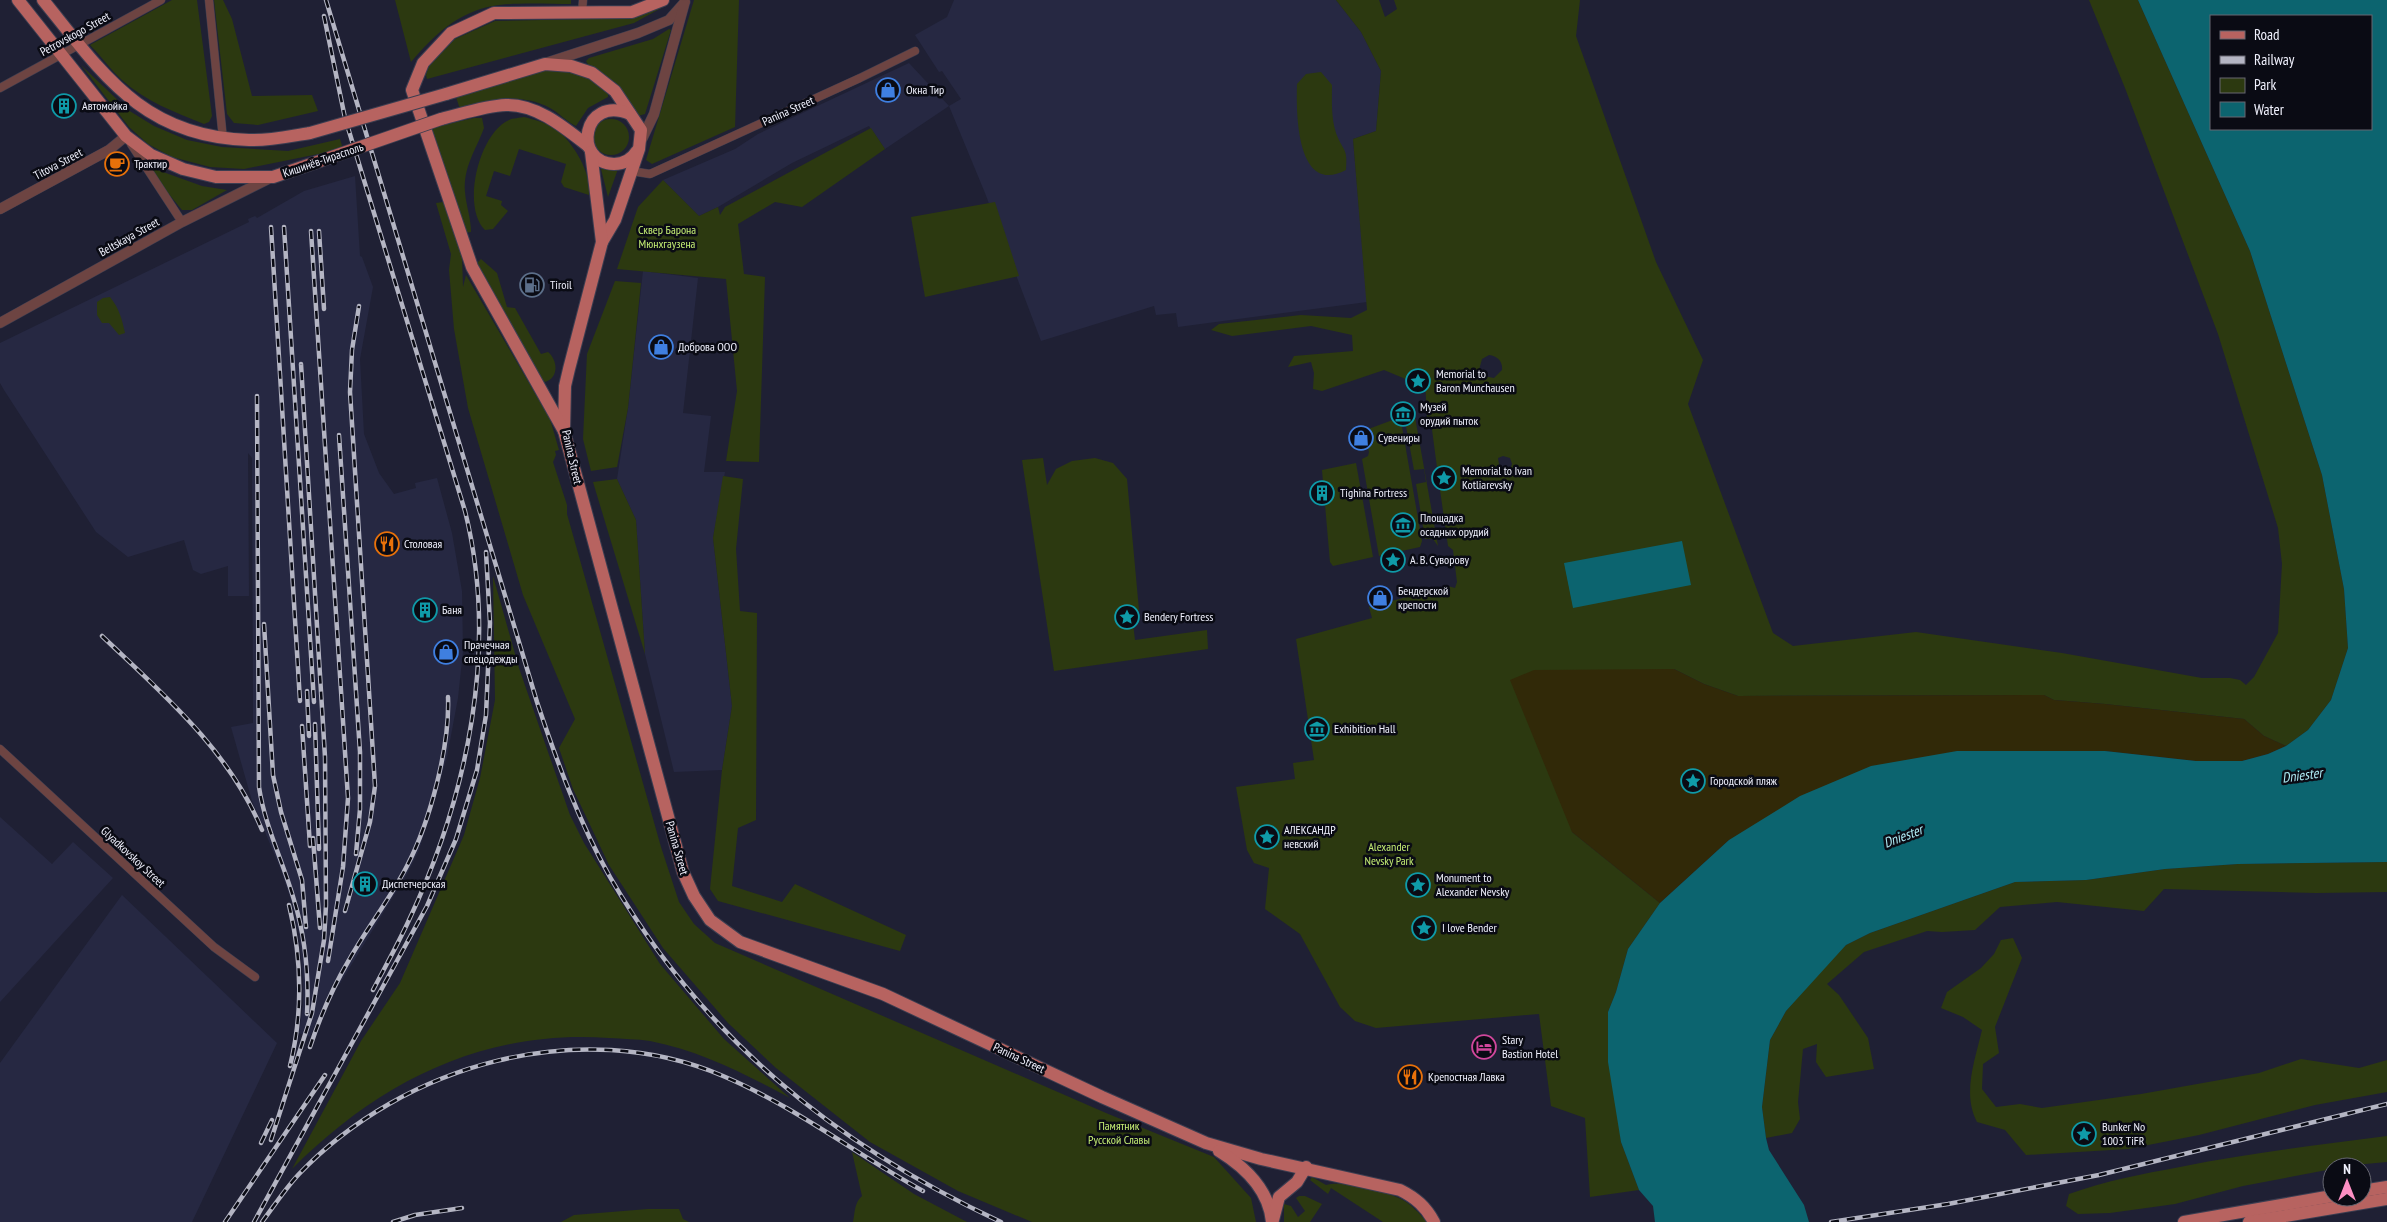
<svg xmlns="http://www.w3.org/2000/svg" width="2387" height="1222" viewBox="0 0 2387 1222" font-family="'PT Sans Narrow',sans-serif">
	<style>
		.built { fill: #262842 }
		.green { fill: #2c3910; fill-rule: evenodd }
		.sand { fill: #312908 }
		.water { fill: #0c646f; fill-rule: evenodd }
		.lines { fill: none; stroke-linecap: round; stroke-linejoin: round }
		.minor-casing { stroke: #3c3d50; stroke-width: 9 }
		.tertiary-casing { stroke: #3c3d50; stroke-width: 11 }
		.primary-casing { stroke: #3c3d50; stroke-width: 14 }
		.minor { stroke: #6d4442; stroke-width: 8 }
		.tertiary { stroke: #6d4442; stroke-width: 10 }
		.primary { stroke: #b76360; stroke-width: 12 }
		.rail-casing { stroke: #b4b5c3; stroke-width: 4.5 }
		.rail { stroke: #0a0b14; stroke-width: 2.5; stroke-dasharray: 8; stroke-linecap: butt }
		.primary-bridge-casing { stroke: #3c3d50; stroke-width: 14; stroke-linecap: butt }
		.primary-bridge { stroke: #b76360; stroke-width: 12 }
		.labels { text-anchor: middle; stroke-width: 5; stroke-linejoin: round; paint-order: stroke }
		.street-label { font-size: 12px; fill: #f0f1fd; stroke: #0a0b14 }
		.poi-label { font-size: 12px; fill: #f0f1fd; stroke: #0a0b14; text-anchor: start }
		.park-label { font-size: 12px; fill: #c5ee74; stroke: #0a0b14 }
		.water-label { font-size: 14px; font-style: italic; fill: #afecf5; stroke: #0a0b14 }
	</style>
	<rect width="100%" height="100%" fill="#1f2034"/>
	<g class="built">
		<path d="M954 0H1336L1361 32 1381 71 1376 131 1353 139 1367 302 1178 327 1176 313 1156 315 1154 306 1041 341 985 193 949 106 885 149 869 126 792 163 718 207 699 216 663 180 735 149 758 134 909 63 949 106 961 99 942 71 939 72 915 35 947 17Z"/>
		<path d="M355 176 360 256 362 257 373 287 360 359 364 434 379 473 394 494 416 488 415 483 437 478 452 533 462 591 463 651 458 698 447 757 419 850 407 874 339 985 333 983 310 1037 299 1033 303 1004V980L299 934 292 903 281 870 252 801 231 727 253 723 252 458 248 453 249 596H228V566L201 574 193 570 184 540 128 557 96 532 4 390 0 383V343L249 222 248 219 255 216 257 218 304 191Z"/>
		<path d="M643 271 698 278 683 413 711 416 704 472H725L713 538 732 706 722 770 674 772 645 654 636 520 617 479 628 408Z"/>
		<path d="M0 817 52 864 73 842 113 878 0 1002Z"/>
		<path d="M122 895 277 1043 192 1222H0V1063Z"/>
	</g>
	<g class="green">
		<path d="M172 0H197L212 116 209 122 204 124C174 112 145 101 122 80 110 69 101 56 90 45Z"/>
		<path d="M214 0H223L232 19 252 96 312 95 318 111 258 125 234 123 227 114Z"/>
		<path d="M395 0H571V4C548 4 515 2 493 6 458 12 433 36 411 62Z"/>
		<path d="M694 0H739L735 127 652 164 646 160Z"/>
		<path d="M1336 0H1379L1385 17 1397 9 1394 0H1580L1576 36 1656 262 1703 360 1688 404 1773 633 1793 646 1916 632 2062 653 2202 678H2230L2240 680 2246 685 2254 677 2278 633 2282 564 2278 528 2218 334 2125 88 2089 0H2138L2250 251 2322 475 2344 589 2348 648 2331 700 2308 730 2286 746 2264 736 2244 719 2105 704 2054 700 2044 695 1738 696 1704 684 1674 669 1572 832 1660 903 1628 949 1616 992 1608 1012 1621 1142 1639 1190 1590 1197 1585 1118 1551 1106 1539 1014 1376 1028 1355 1021 1340 1007 1300 934 1265 909 1269 868 1254 863 1247 850 1236 787 1295 779 1293 763 1314 760 1296 639 1372 618 1369 607 1448 586 1455 588 1457 582 1453 550 1448 546 1439 483 1449 482V474L1438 475 1431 422 1427 418 1425 380 1421 375H1415L1408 380 1384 370 1322 391 1313 389 1314 373 1311 362 1288 367 1294 356 1353 351 1352 335 1311 326 1232 336 1211 330 1219 324 1301 315 1351 318 1367 310 1353 139 1376 131 1381 71 1361 32ZM1489 355C1498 356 1503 362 1502 370L1494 378 1483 376 1479 370 1482 359ZM1503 456 1510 458 1512 464 1510 470 1504 473 1500 471 1498 458Z"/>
		<path d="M665 6 634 23 427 79 426 75 429 66 455 39 495 21 633 18Z"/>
		<path d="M669 29 671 30 645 114 638 116 616 83 589 66 586 61 589 58 653 39Z"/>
		<path d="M81 65 128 110 154 126 187 140 222 147 288 151 340 139 343 149 244 169 210 167 172 157 148 144 129 127Z"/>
		<path d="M544 68C574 69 587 72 608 94V97L588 108 576 126C567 122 559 113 550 108 519 92 491 100 460 109L456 97Z"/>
		<path d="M1321 72 1332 85C1332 102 1331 117 1336 133 1343 152 1348 147 1346 170 1297 196 1296 115 1297 84L1306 74Z"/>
		<path d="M524 117C535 120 545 122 554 128 571 138 593 175 589 195L564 187 561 182 566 164 519 149 510 176 494 171 486 196 502 201 501 205 508 211 493 229 485 230C461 207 479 133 509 120 513 118 520 118 524 117Z"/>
		<path d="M474 118H482L484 128C476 150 463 167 465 192 466 205 471 218 471 232L464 233 431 128Z"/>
		<circle cx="611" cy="137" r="18"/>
		<path d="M871 128 885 149 802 207 775 202 738 224 744 274 765 277 759 462 726 461 737 391 726 279 617 269 638 207 663 180 699 216 718 207 720 215 725 207Z"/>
		<path d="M152 168 202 186 227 190 192 210H182L150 171Z"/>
		<path d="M601 169H618L608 197Z"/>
		<path d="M443 202 448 207 462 256 463 287 466 275 550 419 559 450 555 451 556 455 553 462 567 505V514L661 847 679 902 694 924 715 943 1106 1113 1214 1157 1251 1198 1256 1222H1032L958 1191 870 1142 776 1068 728 1023 663 948 609 865 573 789 559 748 575 719 523 595 468 408 454 329 449 270 451 254 436 203Z"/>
		<path d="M995 202 1019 276 925 297 911 217Z"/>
		<path d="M481 259 497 273 507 307 515 308 541 354 548 352C558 360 559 378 545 382L542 379 476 264Z"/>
		<path d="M615 281 641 283 628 408 617 467 591 471 583 439 587 354Z"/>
		<path d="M110 297C119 308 122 319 125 333L119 335 109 323H102L97 315V302L103 298Z"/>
		<path d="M1412 415 1415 417 1438 546 1433 539H1425L1416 484 1426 482 1424 469 1414 470 1405 421 1408 420Z"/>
		<path d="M1398 418 1401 421 1422 541 1420 547 1379 556 1362 459 1368 456 1369 452 1363 431Z"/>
		<path d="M1043 458 1047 485 1056 469 1072 461 1095 458 1113 463 1127 479 1139 610 1133 623 1135 640 1207 630 1208 649 1054 671 1022 460Z"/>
		<path d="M1356 463 1373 557 1333 566 1330 562 1322 470Z"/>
		<path d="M723 476 743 479 736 549 740 611 757 613 756 820 738 828 732 886 782 902 795 884 906 935 900 951 718 901 710 889 722 770 732 706 713 538Z"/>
		<path d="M617 479 636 520 645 654 593 482Z"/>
		<path d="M493 576 519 668 548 752 570 815 584 843 660 964 724 1039 790 1098C745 1074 701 1051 650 1041 637 1039 623 1039 609 1038 483 1029 379 1082 292 1169L361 1041 400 983 464 835 480 778 495 700Z"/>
		<path d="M2387 862V892L2316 893 2164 889 2144 911 2057 902 2000 907 1975 930 1942 932 1927 931 1864 952 1827 984 1839 995 1868 1038 1874 1069 1826 1077 1816 1062 1817 1044 1803 1049 1798 1102 1800 1119 1792 1133 1766 1138 1762 1107 1770 1040 1786 1011 1832 958 1846 945 1870 933 2015 882 2086 880 2165 869 2238 864Z"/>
		<path d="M2013 938 2022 958 1995 1027 1999 1053 1983 1064 1982 1089 1996 1107 2020 1104 2042 1108 2141 1094 2259 1073 2301 1059 2359 1068 2387 1060V1092L2315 1105 2199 1135 2128 1149 2026 1155 2005 1130 1977 1122C1962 1094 1975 1060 1982 1030L1963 1017 1941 1008 1947 992 1981 968 1994 954 2001 940Z"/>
		<path d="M2387 1136V1162L2332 1167V1169L2243 1186 2175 1204 2110 1213 2078 1214 2066 1206 2069 1194C2105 1181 2142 1174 2180 1167 2248 1153 2318 1145 2387 1136Z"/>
		<path d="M852 1152 914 1194 967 1222H853C855 1213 854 1203 862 1196Z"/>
		<path d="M1312 1177 1326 1185C1342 1180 1385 1191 1401 1199 1412 1205 1419 1213 1427 1222H1383L1331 1188 1328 1194 1310 1180Z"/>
		<path d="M1299 1196H1305L1322 1204 1310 1222H1284V1204L1291 1206 1298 1217 1305 1211 1296 1198Z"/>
		<path d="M648 1209H679L683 1219 689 1222H561L574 1215Z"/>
	</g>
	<path class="sand" d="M1674 669 1704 684 1738 696 2044 695 2054 700 2105 704 2244 719 2264 736 2286 746 2268 754 2242 761H2196L2105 751H1957L1729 840 1660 903 1572 832 1510 680 1534 670Z"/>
	<g class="water">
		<path d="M2138 0H2387V862L2238 864 2165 869 2086 880 2015 882 1870 933 1846 945 1786 1011 1770 1040 1762 1107 1766 1138 1769 1150 1804 1205 1809 1222H1655L1653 1206 1639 1190 1621 1142 1608 1062V1012L1616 992 1628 949 1660 903 1729 840 1800 796 1871 766 1957 751H2105L2196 761H2242L2268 754 2286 746 2308 730 2331 700 2348 648 2344 589 2322 475 2250 251ZM2211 16H2371V129H2211Z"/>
		<path d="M1682 541 1691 585 1573 608 1564 563Z"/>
	</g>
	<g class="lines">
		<g class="minor-casing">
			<g id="minor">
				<path d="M209 0 223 139"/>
				<path d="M582 13 583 0"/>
				<path d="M0 88 161 0"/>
				<path d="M131 144 182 222"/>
				<path d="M631 171 650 174 860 78 915 51"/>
				<path d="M0 749 214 947 255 977"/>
			</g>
		</g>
		<g class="tertiary-casing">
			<g id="tertiary">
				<path d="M546 63 638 33 669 20 685 2"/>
				<path d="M642 139 654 114 684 5"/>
				<path d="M0 209 109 150 126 136"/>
				<path d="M0 323 182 222 272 177"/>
			</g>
		</g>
		<g class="primary-casing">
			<g id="primary">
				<path d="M18 0 126 136 151 155 183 169 216 177H273L320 161"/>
				<path d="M43 0C103 74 143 137 249 140 269 141 290 136 310 133"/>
				<path d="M446 94 545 64 571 66 592 73 615 91 641 130 639 149 615 220 602 242 569 369 565 386 564 431 683 872 694 896 710 920 740 942 883 994 1102 1097 1206 1143 1261 1159 1400 1190C1416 1198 1426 1207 1434 1222"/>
				<path d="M630 114C582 94 572 163 614 164 624 164 632 159 637 151"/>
				<path d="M441 119C462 114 484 106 506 105 537 104 565 128 588 146"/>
				<path d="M591 152 602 242"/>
				<path d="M564 431 472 267 412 90 423 63 451 33 494 13 632 12 663 0"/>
				<path d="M1219 1151C1245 1167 1269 1190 1272 1222"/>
				<path d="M2362 1191 2387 1187"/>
				<path d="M1273 1220 1279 1197 1297 1182 1306 1167"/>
				<path d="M2184 1222 2332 1196"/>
				<path d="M2249 1222 2387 1199"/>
			</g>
		</g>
		<use href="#minor" class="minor"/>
		<use href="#tertiary" class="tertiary"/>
		<use href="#primary" class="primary"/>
		<g class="rail-casing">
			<g id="rail">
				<path d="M326 0 537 702C557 762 579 822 610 877 703 1038 834 1144 1001 1222"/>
				<path d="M324 16 345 118 465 511C499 647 468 795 409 920 398 944 385 967 373 990"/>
				<path d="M271 227 300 701"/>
				<path d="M284 227 314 702"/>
				<path d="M311 231 348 798 343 867 328 961"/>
				<path d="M319 231 324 309"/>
				<path d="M257 396 259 787C265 827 283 861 294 900 305 936 309 976 307 1014"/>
				<path d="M339 435 360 752V809L356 854"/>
				<path d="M264 624 273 775 281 812 302 880 306 927"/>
				<path d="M102 636C163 694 229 750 262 830"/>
				<path d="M307 691 309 736"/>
				<path d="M315 724 319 849"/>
				<path d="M302 726 310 846"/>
				<path d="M313 838 320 928"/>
				<path d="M289 905C302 959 303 1013 290 1066"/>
				<path d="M345 911 370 822 375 786 350 392 352 350 359 306"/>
				<path d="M310 1047C320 1017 333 987 349 960 367 928 390 899 407 866 430 822 450 746 448 697"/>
				<path d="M271 1140 312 1013 324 940 326 905 325 757 301 364"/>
				<path d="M261 1143 272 1120"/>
				<path d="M225 1222 325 1075"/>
				<path d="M254 1222 427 906 456 839 477 770 486 715 490 623 486 552"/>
				<path d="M262 1222C274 1206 285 1189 299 1174 404 1064 580 1015 723 1076 794 1106 856 1154 923 1191"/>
				<path d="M393 1222 415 1215 462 1208"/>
				<path d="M1831 1222 1948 1204 2099 1175 2387 1104"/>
			</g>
		</g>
		<use href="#rail" class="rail"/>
		<g class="primary-bridge-casing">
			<g id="primary-bridge">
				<path d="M310 133 446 94"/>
				<path d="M320 161 441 119"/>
			</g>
		</g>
		<use href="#primary-bridge" class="primary-bridge"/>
	</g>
	<defs>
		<g id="shop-ring" transform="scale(1.25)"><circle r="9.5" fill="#0a0b14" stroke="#3f7fe0" stroke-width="1.5"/><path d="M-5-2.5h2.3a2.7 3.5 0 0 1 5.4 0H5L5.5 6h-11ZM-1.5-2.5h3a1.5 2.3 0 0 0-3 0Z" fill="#3f7fe0"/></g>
		<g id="building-ring" transform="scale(1.25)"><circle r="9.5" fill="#0a0b14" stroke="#0f9aa8" stroke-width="1.5"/><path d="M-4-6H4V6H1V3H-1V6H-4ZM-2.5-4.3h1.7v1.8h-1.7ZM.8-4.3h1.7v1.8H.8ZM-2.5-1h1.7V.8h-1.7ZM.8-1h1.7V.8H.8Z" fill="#0f9aa8"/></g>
		<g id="cafe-ring" transform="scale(1.25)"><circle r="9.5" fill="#0a0b14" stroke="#e8710a" stroke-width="1.5"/><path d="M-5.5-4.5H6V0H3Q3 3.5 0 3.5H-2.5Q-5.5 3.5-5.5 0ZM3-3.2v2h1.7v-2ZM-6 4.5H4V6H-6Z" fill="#e8710a"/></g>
		<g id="fuel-ring" transform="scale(1.25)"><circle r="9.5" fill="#0a0b14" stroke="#5c6f8a" stroke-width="1.5"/><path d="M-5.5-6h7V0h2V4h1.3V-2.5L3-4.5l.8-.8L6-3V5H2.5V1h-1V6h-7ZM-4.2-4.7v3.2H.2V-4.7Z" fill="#5c6f8a"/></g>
		<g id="sight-ring" transform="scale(1.25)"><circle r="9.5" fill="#0a0b14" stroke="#0f9aa8" stroke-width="1.5"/><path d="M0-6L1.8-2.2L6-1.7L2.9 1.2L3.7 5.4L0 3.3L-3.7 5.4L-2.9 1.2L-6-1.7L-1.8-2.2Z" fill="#0f9aa8"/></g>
		<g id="museum-ring" transform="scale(1.25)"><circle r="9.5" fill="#0a0b14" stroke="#0f9aa8" stroke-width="1.5"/><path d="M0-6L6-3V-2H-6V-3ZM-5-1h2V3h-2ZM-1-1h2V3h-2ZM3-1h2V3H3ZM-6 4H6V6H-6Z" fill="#0f9aa8"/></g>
		<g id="restaurant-ring" transform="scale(1.25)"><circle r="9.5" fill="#0a0b14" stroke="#e8710a" stroke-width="1.5"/><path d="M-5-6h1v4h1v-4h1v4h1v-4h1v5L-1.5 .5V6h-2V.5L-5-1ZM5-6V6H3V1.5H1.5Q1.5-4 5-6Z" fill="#e8710a"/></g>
		<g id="hotel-ring" transform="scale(1.25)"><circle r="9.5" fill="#0a0b14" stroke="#d1479c" stroke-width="1.5"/><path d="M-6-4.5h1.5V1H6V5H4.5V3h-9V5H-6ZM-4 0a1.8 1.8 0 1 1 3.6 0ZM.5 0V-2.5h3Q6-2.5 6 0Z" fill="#d1479c"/></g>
	</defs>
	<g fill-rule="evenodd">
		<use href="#shop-ring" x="888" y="90"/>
		<use href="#building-ring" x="64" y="106"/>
		<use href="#cafe-ring" x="117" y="164"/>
		<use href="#fuel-ring" x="532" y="285"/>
		<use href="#shop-ring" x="661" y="347"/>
		<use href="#sight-ring" x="1418" y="381"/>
		<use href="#museum-ring" x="1403" y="414"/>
		<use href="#shop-ring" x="1361" y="438"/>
		<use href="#sight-ring" x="1444" y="478"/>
		<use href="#building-ring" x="1322" y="493"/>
		<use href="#museum-ring" x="1403" y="525"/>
		<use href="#restaurant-ring" x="387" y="544"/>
		<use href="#sight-ring" x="1393" y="560"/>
		<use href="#shop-ring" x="1380" y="598"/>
		<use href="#building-ring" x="425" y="610"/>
		<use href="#sight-ring" x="1127" y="617"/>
		<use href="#shop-ring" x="446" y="652"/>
		<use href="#museum-ring" x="1317" y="729"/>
		<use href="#sight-ring" x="1693" y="781"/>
		<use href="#sight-ring" x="1267" y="837"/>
		<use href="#building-ring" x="365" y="884"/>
		<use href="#sight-ring" x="1418" y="885"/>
		<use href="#sight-ring" x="1424" y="928"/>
		<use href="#hotel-ring" x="1484" y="1047"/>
		<use href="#restaurant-ring" x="1410" y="1077"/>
		<use href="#sight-ring" x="2084" y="1134"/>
	</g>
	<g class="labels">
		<g class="street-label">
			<text transform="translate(75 34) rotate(-29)" y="4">Petrovskogo Street</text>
			<text transform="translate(788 111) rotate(-24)" y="4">Panina Street</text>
			<text transform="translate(323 160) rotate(-19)" y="4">Кишинёв-Тирасполь</text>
			<text transform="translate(58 164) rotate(-28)" y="4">Titova Street</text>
			<text transform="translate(129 237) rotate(-29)" y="4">Beltskaya Street</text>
			<text transform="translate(572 457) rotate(77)" y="4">Panina Street</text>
			<text transform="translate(677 848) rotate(74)" y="4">Panina Street</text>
			<text transform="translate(133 857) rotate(43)" y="4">Glyadkovskoy Street</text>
			<text transform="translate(1019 1058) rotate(25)" y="4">Panina Street</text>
		</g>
		<g class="poi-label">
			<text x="906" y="94">Окна Тир</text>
			<text x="82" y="110">Автомойка</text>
			<text x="134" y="168">Трактир</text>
			<text x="550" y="289">Tiroil</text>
			<text x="678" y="351">Доброва ООО</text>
			<text x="1436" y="378">Memorial to<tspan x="1436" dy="14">Baron Munchausen</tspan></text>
			<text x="1420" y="411">Музей<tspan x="1420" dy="14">орудий пыток</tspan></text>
			<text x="1378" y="442">Сувениры</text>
			<text x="1462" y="475">Memorial to Ivan<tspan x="1462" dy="14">Kotliarevsky</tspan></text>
			<text x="1340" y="497">Tighina Fortress</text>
			<text x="1420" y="522">Площадка<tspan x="1420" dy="14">осадных орудий</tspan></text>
			<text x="404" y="548">Столовая</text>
			<text x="1410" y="564">А. В. Суворову</text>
			<text x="1398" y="595">Бендерской<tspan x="1398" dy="14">крепости</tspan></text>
			<text x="442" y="614">Баня</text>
			<text x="1144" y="621">Bendery Fortress</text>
			<text x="464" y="649">Прачечная<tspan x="464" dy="14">спецодежды</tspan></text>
			<text x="1334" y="733">Exhibition Hall</text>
			<text x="1710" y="785">Городской пляж</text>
			<text x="1284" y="834">АЛЕКСАНДР<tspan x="1284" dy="14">невский</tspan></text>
			<text x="1436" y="882">Monument to<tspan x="1436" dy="14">Alexander Nevsky</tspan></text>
			<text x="382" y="888">Диспетчерская</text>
			<text x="1442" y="932">I love Bender</text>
			<text x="1502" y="1044">Stary<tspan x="1502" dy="14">Bastion Hotel</tspan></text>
			<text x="1428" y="1081">Крепостная Лавка</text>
			<text x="2102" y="1131">Bunker No<tspan x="2102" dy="14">1003 TiFR</tspan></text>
		</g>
		<g class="park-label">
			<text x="667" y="234">Сквер Барона<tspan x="667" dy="14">Мюнхгаузена</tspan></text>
			<text x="1389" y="851">Alexander<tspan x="1389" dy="14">Nevsky Park</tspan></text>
			<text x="1119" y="1130">Памятник<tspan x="1119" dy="14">Русской Славы</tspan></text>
		</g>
		<g class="water-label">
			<text transform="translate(2302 775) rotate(-8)" y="5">Dniester</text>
			<text transform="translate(1903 836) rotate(-21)" y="5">Dniester</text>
		</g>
	</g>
	<rect x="2210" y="15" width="162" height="115" fill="#0a0b14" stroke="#666771"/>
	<rect x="2220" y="31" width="25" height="8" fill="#b76360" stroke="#666771"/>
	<text x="2254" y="40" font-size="15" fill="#f0f1fd">Road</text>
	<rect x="2220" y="56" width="25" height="8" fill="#b4b5c3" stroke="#666771"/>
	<text x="2254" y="65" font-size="15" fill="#f0f1fd">Railway</text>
	<rect x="2220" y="78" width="25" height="15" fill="#2c3910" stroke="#666771"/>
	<text x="2254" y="90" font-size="15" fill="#f0f1fd">Park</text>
	<rect x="2220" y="102" width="25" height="15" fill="#0c646f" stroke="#666771"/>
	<text x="2254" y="115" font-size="15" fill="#f0f1fd">Water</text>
	<g transform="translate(2347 1182)"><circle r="24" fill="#0a0b14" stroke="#666771"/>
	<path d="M0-4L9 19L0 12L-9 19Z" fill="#fc8fc3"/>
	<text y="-8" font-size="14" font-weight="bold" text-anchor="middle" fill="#f0f1fd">N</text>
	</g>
</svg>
